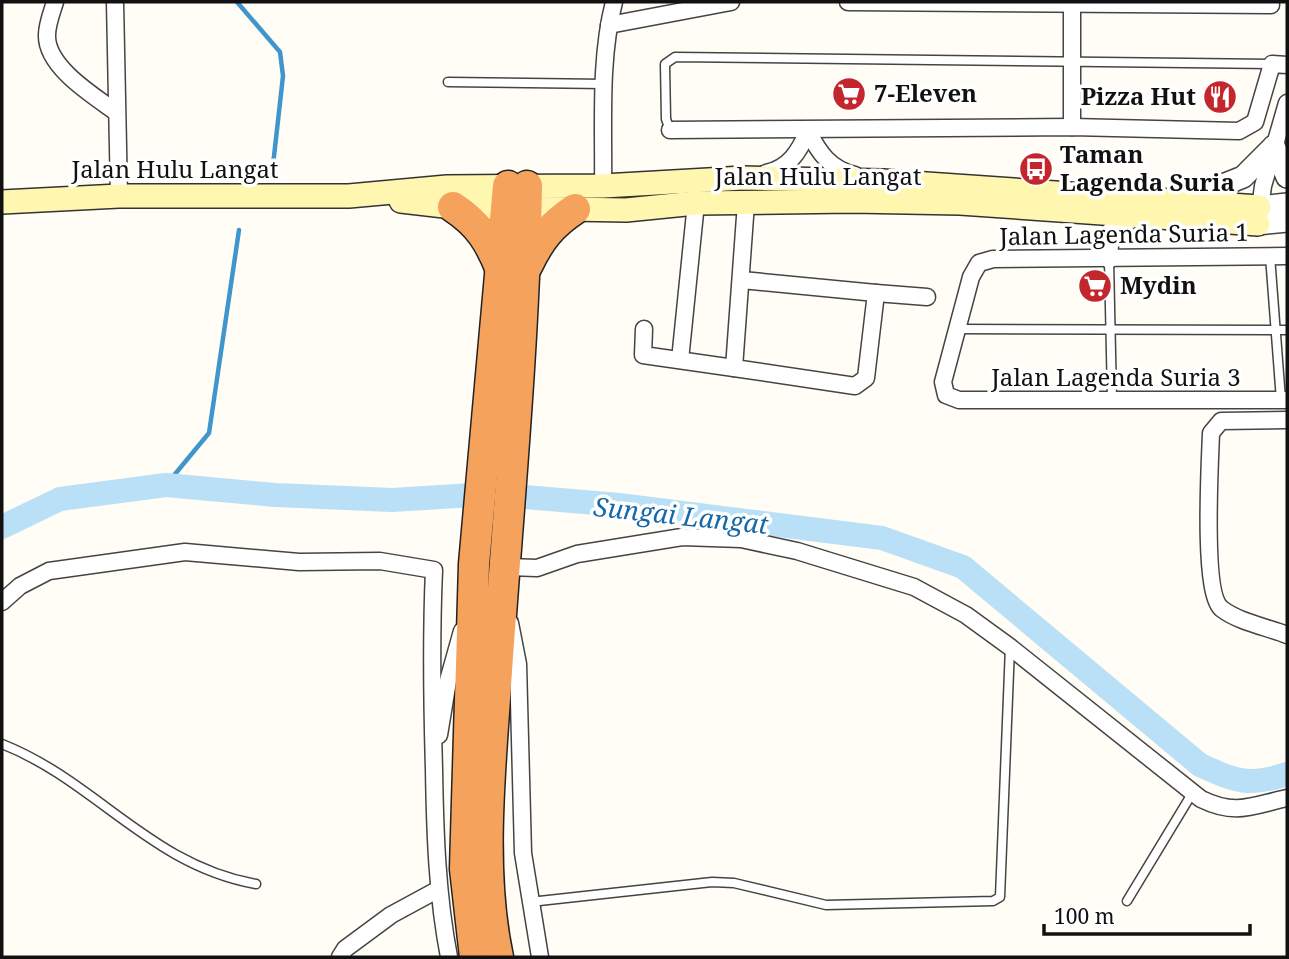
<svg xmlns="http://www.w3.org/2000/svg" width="1289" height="959" viewBox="0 0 1289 959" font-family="'Noto Serif',serif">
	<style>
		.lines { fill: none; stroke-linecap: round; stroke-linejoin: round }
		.stream { stroke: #3f96cf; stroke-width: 4.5 }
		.river { stroke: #b9e0f7; stroke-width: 24 }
		.service-casing { stroke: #444; stroke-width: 11 }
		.minor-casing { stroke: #444; stroke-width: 19 }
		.tertiary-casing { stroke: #444; stroke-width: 24 }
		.secondary-casing { stroke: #333; stroke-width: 26 }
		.motorway-casing { stroke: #222; stroke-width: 33 }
		.service { stroke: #fff; stroke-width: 8 }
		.minor { stroke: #fff; stroke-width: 16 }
		.tertiary { stroke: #fff; stroke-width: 21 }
		.secondary { stroke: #fff6b0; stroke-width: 23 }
		.motorway { stroke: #f5a25d; stroke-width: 30 }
		.labels { text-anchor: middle; stroke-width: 7; stroke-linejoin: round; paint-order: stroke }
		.poi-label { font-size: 24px; font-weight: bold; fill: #111; stroke: #fff; text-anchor: start }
		.street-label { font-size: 24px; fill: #111; stroke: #fff }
		.water-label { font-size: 26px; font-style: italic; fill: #1768a6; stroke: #fff }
	</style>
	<rect width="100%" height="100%" fill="#fffdf5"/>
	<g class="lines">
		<g class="stream">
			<path d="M237 2 280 52 283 76 272 174"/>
			<path d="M166 485 209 433 239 230"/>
		</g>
		<path class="river" d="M2 527 60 499 166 485 275 495 392 500 490 494 619 505 882 538 963 567 1200 765C1236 781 1248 787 1287 774"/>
		<g class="service-casing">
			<g id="service">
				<path d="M448 82 605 84"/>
				<path d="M670 130 666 119 665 64 675 57 1272 64"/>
				<path d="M1270 256 1281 400"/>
				<path d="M1109 260 1112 400"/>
				<path d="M957 329 1287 330"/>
				<path d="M2 744C96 781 150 865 256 884"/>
				<path d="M1127 901 1193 792"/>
				<path d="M530 902 712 882 734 883 826 905 993 901 1000 897 1010 647"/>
			</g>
		</g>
		<g class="minor-casing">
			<g id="minor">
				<path d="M55 2C52 12 47 24 47 35 46 67 94 96 116 112"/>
				<path d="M115 2 119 196"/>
				<path d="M848 2 1271 5"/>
				<path d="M1072 2V127"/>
				<path d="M609 25 731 2"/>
				<path d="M670 130 1072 127 1239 131 1255 122 1272 64 1287 65"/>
				<path d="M808 131C819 153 830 169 855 175"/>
				<path d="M766 173C789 168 799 152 808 131"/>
				<path d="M603 186C604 126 599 60 614 2"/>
				<path d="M1259 216 1263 186 1287 103"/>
				<path d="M1287 256 993 259 979 263 971 277 943 382 946 395 959 400H1287"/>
				<path d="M1109 260 1111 230 1137 217"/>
				<path d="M742 280 876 293 866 378 855 386 734 368 746 203"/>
				<path d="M876 293 927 297"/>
				<path d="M644 329 643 355 734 368"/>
				<path d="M680 360 696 203"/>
				<path d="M1287 420 1221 421 1211 433C1210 463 1202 594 1222 609 1239 622 1267 627 1287 635"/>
				<path d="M505 567 537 568 577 554 682 537 741 539 797 551 914 587 966 615 1010 647 1201 799C1236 816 1251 806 1287 798"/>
				<path d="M2 602 20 586 49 571 185 552 299 562 380 561 434 570C431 637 432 703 434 769 435 832 437 895 449 957"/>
				<path d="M510 623 518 664 523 853 540 957"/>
				<path d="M439 735 448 681 462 631"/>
				<path d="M340 957 345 949 391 915 439 889"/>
			</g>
		</g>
		<g class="tertiary-casing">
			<g id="tertiary">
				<path d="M1274 146 1287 177"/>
				<path d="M1185 200 1243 177 1274 146"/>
				<path d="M1259 207 1287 204"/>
				<path d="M1258 224 1287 221"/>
			</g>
		</g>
		<g class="secondary-casing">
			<g id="secondary">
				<path d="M401 201 453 207 626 210 696 203 852 201 960 203 1258 224"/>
				<path d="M2 202 119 196H349L447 187 603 186 743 178 883 181 1259 207"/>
			</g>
		</g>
		<g class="motorway-casing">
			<g id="motorway">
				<path d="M453 207C479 224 490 242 501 270"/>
				<path d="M527 266C540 239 551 225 575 209"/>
				<path d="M475 957 465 869 474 564 508 186"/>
				<path d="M498 957C478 865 492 751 498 656 509 500 524 343 527 186"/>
			</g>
		</g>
		<use href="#service" class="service"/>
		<use href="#minor" class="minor"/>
		<use href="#tertiary" class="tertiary"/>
		<use href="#secondary" class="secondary"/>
		<use href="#motorway" class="motorway"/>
	</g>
	<defs>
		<g id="supermarket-disc" transform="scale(1.75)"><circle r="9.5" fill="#c4262e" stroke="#fff"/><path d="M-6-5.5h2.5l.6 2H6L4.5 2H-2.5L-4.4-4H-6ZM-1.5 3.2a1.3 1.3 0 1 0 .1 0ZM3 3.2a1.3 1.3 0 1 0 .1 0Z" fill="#fff"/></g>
		<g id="restaurant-disc" transform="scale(1.75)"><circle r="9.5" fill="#c4262e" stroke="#fff"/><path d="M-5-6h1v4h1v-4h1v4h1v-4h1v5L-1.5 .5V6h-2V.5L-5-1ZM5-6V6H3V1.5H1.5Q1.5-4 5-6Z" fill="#fff"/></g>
		<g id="bus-disc" transform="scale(1.75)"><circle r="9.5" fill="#c4262e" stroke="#fff"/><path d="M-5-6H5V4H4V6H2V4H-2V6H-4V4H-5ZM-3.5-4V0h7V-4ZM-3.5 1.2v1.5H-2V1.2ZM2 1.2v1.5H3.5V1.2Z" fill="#fff"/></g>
	</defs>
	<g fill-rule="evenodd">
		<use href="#supermarket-disc" x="849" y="94"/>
		<use href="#restaurant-disc" x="1220" y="97"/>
		<use href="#bus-disc" x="1036" y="169"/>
		<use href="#supermarket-disc" x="1095" y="286"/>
	</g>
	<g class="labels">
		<g class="poi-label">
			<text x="874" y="102">7-Eleven</text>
			<text x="1196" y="105" text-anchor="end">Pizza Hut</text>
			<text x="1060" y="163">Taman<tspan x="1060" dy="28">Lagenda Suria</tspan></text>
			<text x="1120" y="294">Mydin</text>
		</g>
		<g class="street-label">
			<text x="175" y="178">Jalan Hulu Langat</text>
			<text x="818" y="185">Jalan Hulu Langat</text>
			<text transform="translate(1124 235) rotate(-1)" y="8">Jalan Lagenda Suria 1</text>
			<text x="1116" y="386">Jalan Lagenda Suria 3</text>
		</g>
		<g class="water-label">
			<text transform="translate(681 516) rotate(6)" y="9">Sungai Langat</text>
		</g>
	</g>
	<rect width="1289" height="959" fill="none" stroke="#111111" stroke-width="7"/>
	<path d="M1044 924v10h206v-10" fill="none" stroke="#111111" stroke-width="3.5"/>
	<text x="1054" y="924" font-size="21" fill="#111111" stroke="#ffffff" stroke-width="5" paint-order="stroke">100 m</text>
</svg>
